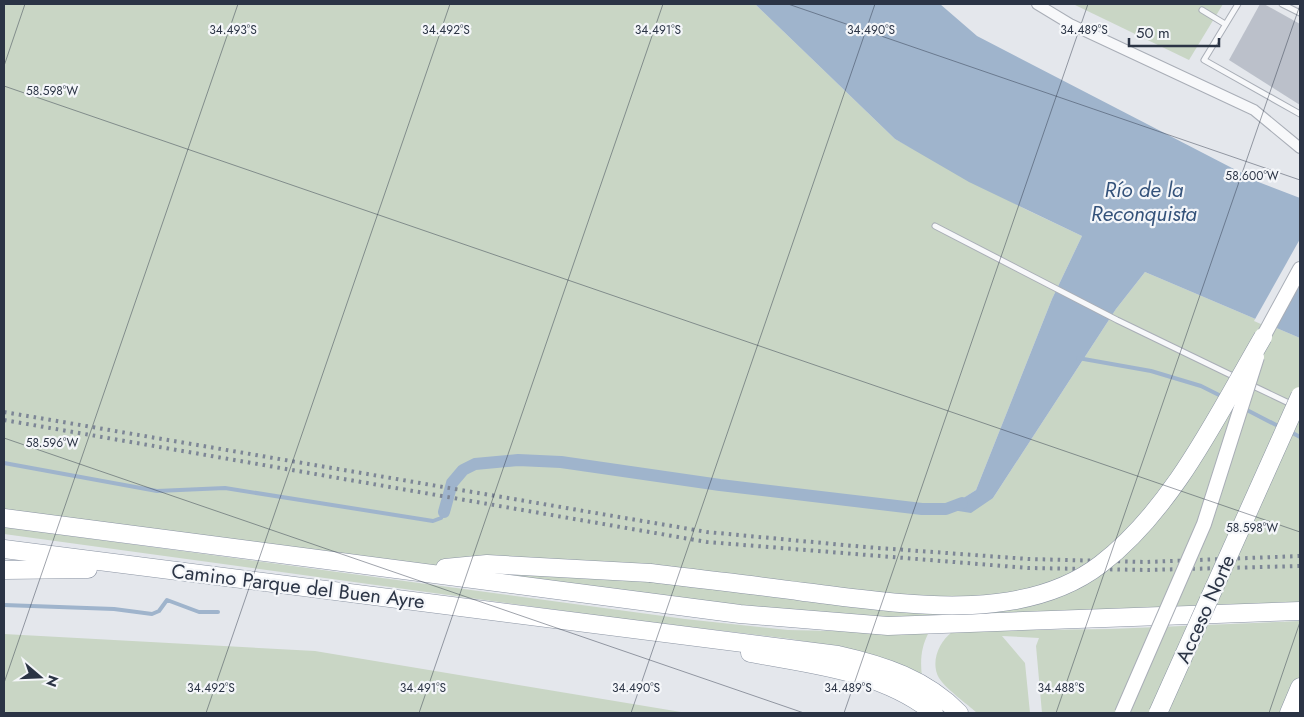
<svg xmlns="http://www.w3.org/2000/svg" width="1304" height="717" viewBox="0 0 1304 717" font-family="Jost,sans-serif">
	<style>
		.green { fill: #c9d6c5 }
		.water { fill: #9fb4cc }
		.pier { fill: #e4e7ec }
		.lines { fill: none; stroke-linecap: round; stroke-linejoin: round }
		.stream { stroke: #9fb4cc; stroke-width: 4 }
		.canal { stroke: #9fb4cc; stroke-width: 12 }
		.building { fill: #bbc0ca }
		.lane-casing { stroke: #a9aeb7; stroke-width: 7 }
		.street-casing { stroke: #a9aeb7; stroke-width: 12 }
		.secondary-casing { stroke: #a9aeb7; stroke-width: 16 }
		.highway-casing { stroke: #8b94a3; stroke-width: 19 }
		.lane { stroke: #f7f8fa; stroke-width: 5 }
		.street { stroke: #f7f8fa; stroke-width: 10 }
		.secondary { stroke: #fff; stroke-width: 14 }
		.highway { stroke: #fff; stroke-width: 18 }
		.rail { stroke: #7d8696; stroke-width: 4; stroke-dasharray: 2.5 5; stroke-linecap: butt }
		.secondary-bridge-casing { stroke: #a9aeb7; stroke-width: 16; stroke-linecap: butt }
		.highway-bridge-casing { stroke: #8b94a3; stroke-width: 19; stroke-linecap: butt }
		.secondary-bridge { stroke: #fff; stroke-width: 14 }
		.highway-bridge { stroke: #fff; stroke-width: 18 }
		.ticks { fill: none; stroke: #2b3445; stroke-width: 1; stroke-opacity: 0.45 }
		.labels { text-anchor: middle; stroke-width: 4.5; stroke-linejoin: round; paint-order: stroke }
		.street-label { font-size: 20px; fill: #2b3445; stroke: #f4f6f9 }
		.water-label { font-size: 21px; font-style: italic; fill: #34527a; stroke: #f4f6f9 }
		.ticks-label { font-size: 12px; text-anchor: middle; fill: #2b3445; stroke: #f4f6f9; stroke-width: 4.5; stroke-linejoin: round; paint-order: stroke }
	</style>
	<rect width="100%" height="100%" fill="#e4e7ec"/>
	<g class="green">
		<path d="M4 4H755L895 139 1025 209 1082 236 1052 299 976 490 947 509 993 498 1116 309 1145 272 1300 338V611L888 626 4 518Z"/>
		<path d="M1073 4H1223L1189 60Z"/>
		<path d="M4 527 685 619 788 630 878 632 1110 629 1300 621V713H1042L1036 646 1039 638 1002 636 1025 663 1030 713H977C966 703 946 689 939 678 930 662 939 642 952 632H929C921 647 920 660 922 677L853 650 791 639 616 618 4 534Z"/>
		<path d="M4 634 315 651 687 713H4Z"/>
	</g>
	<path class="water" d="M755 4H940L977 36 1261 183 1300 198V338L1145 272 1116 309 993 498 971 513 946 509 976 490 1052 299 1082 236 969 182 895 139Z"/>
	<path class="pier" d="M1300 239V266L1270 328 1254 321Z"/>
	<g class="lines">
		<g class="stream">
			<path d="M1078 358 1151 371 1201 386 1223 397"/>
			<path d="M1245 409 1280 427"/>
			<path d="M1289 431 1300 437"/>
			<path d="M4 463 157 491 225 488 433 521 441 518 444 512"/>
			<path d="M4 605 114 609 152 614 159 611 167 600 199 612H218"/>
		</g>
		<path class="canal" d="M444 512 452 483 463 470 475 464 518 460 561 462 720 485 922 509H946L962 503"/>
	</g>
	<path class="building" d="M1260 4H1264L1300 24V105L1229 60Z"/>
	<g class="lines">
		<g class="lane-casing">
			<g id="lane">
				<path d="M1238 4 1204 60 1300 114"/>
				<path d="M1282 4 1300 13"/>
				<path d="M1202 10 1225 24"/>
				<path d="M935 226 1117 320 1237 378"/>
				<path d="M1249 384 1293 405"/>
			</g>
		</g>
		<g class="street-casing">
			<path id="street" d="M1037 4 1070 24 1254 110 1300 148"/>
		</g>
		<g class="secondary-casing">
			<path id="secondary" d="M1263 337 1300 269"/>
		</g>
		<g class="highway-casing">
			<g id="highway">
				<path d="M4 518 740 614 888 626 1300 611"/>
				<path d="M4 549 838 655C883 665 926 679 959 713"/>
				<path d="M445 568 487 564 650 573"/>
				<path d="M4 570 88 569"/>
				<path d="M750 653C813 665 882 671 934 713"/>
				<path d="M1289 713 1300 687"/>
			</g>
		</g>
		<use href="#lane" class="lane"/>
		<use href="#street" class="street"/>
		<use href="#secondary" class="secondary"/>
		<use href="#highway" class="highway"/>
		<g class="rail">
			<path d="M4 412 707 532 865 547 1028 559 1146 562 1300 556"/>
			<path d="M4 420 707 542 1028 568 1148 570 1300 566"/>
		</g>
		<g class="secondary-bridge-casing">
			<path id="secondary-bridge" d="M1122 713 1204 524 1257 357"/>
		</g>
		<g class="highway-bridge-casing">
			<g id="highway-bridge">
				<path d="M650 573C701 579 753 585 804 592 897 603 1021 626 1101 564 1173 509 1218 414 1263 337"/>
				<path d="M1158 713 1300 396"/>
			</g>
		</g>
		<use href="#secondary-bridge" class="secondary-bridge"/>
		<use href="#highway-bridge" class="highway-bridge"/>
	</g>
	<path class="ticks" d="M788 4 1300 180M4 66 25 4M4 86 1300 532M4 438 804 713M4 683 238 4M206 713 450 4M419 713 663 4M631 713 875 4M844 713 1088 4M1056 713 1300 5M1269 713 1300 622"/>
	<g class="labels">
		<g class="street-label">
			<text transform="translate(298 586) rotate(7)" y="7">Camino Parque del Buen Ayre</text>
			<text transform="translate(1205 609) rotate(-66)" y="7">Acceso Norte</text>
		</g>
		<g class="water-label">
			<text x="1144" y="197">Río de la<tspan x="1144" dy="24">Reconquista</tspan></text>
		</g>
	</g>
	<g class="ticks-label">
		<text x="446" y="34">34.492°S</text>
		<text x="658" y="34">34.491°S</text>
		<text x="871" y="34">34.490°S</text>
		<text x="1084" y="34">34.489°S</text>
		<text x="233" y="34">34.493°S</text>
		<text x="52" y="95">58.598°W</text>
		<text x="1252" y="180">58.600°W</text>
		<text x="52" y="447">58.596°W</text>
		<text x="1252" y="532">58.598°W</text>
		<text x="211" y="692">34.492°S</text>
		<text x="423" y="692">34.491°S</text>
		<text x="636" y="692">34.490°S</text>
		<text x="848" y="692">34.489°S</text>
		<text x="1061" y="692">34.488°S</text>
	</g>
	<rect width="1304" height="717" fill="none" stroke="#2b3445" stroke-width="10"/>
	<g transform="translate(40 677) rotate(109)" stroke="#f4f6f9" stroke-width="4" paint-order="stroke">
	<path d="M0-4L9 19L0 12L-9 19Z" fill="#2b3445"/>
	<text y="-8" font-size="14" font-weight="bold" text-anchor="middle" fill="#2b3445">N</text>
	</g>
	<path d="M1129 38v8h90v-8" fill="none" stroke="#2b3445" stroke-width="2.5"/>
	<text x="1136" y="38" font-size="15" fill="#2b3445" stroke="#f4f6f9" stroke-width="4" paint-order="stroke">50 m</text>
</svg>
